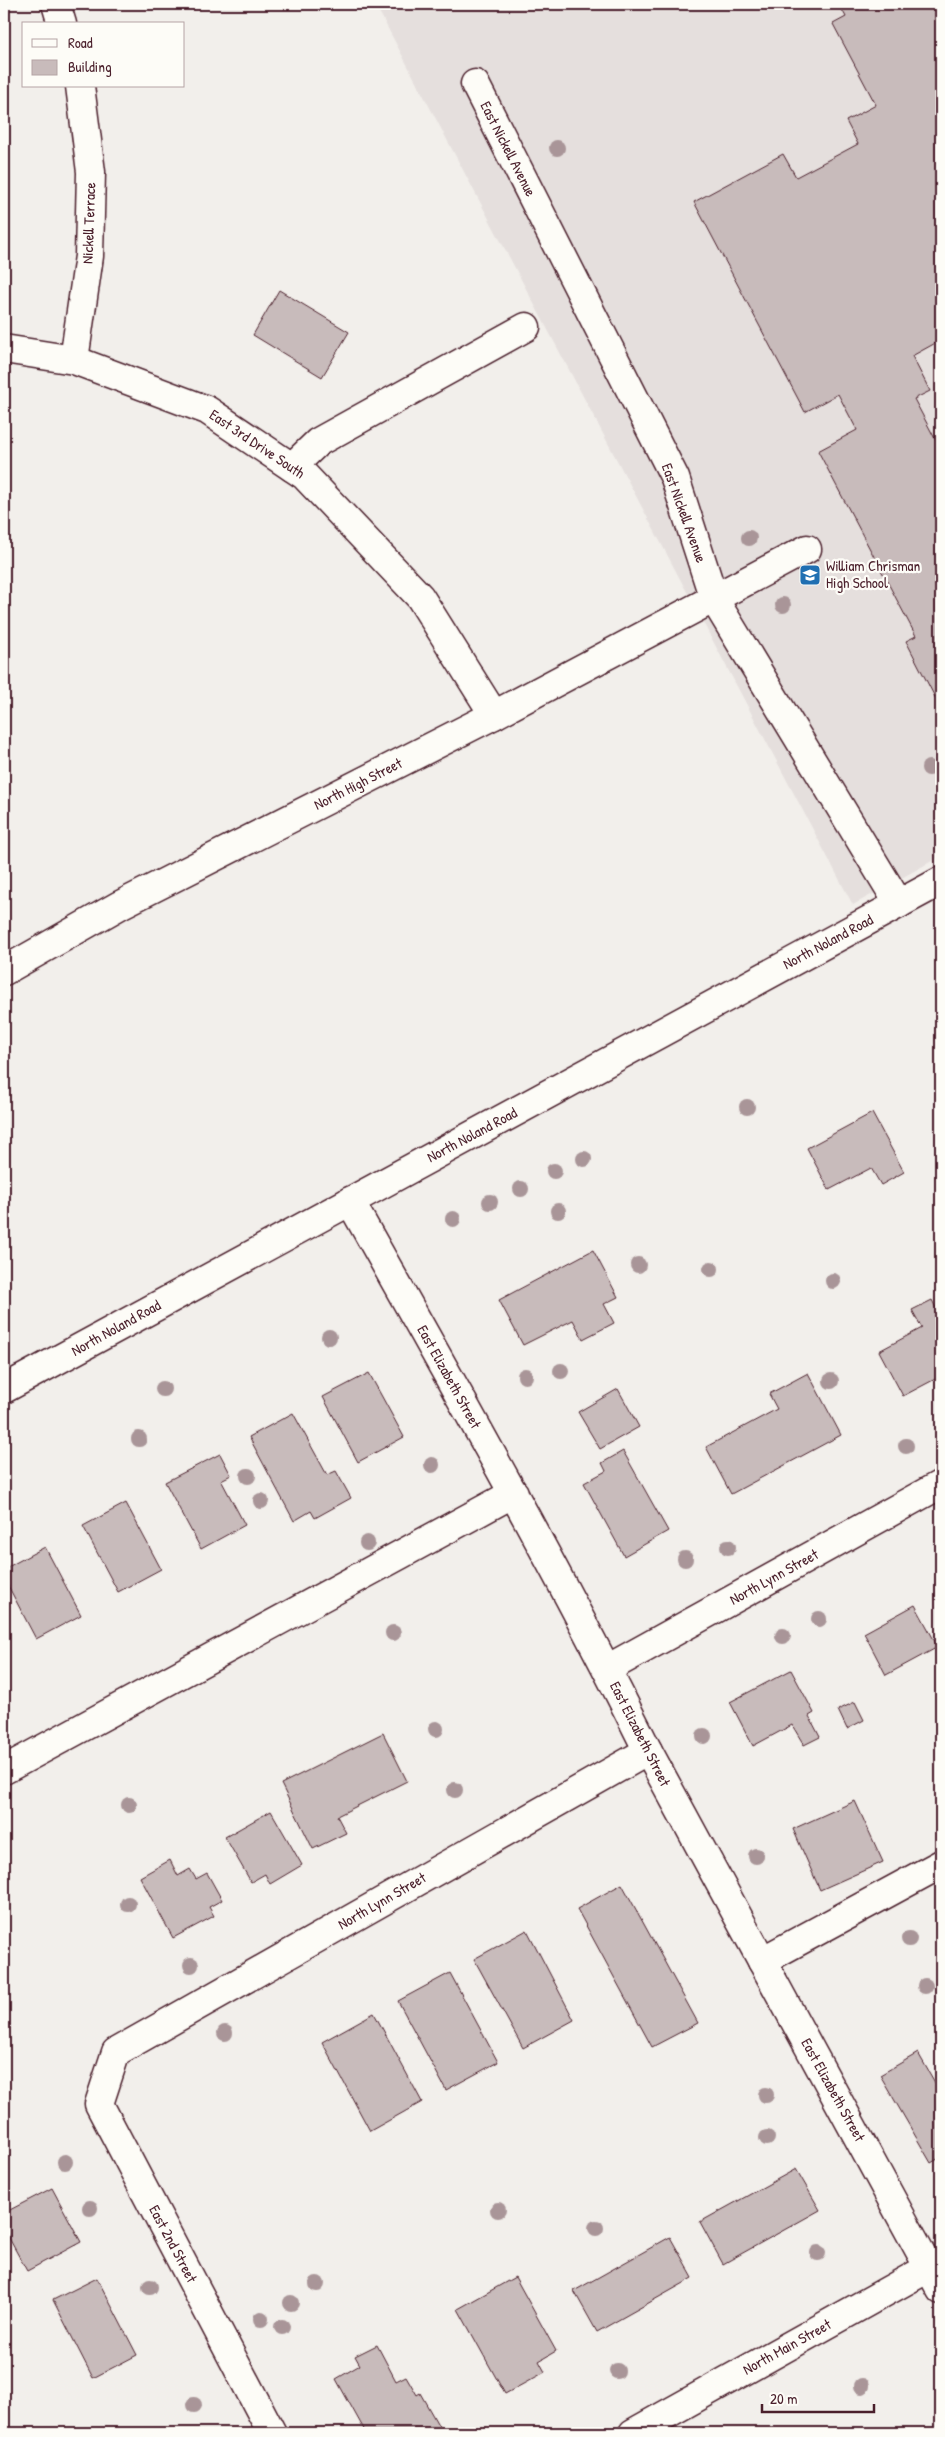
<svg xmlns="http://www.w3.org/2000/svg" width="945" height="2437" viewBox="0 0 945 2437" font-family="'Patrick Hand',sans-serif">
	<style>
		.built { fill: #e5dfdd }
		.building { fill: #c8bbbb; stroke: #4a1f2b }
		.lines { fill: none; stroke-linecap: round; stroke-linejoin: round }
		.minor-casing { stroke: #4a1f2b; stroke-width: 31 }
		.minor { stroke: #fdfcf7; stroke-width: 28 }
		.tree { fill: #a99598 }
		.labels { text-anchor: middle; stroke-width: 4.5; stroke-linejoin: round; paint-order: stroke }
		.street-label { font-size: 15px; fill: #4a1f2b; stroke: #fdfcf7 }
		.poi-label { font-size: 15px; fill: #4a1f2b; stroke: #fdfcf7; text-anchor: start }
	</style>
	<rect width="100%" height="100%" fill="#f2efeb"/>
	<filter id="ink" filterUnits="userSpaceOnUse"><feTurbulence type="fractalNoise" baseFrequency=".02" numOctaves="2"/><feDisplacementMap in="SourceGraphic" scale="10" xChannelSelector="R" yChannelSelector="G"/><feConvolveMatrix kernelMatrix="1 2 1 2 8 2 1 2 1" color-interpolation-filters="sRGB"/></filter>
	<g filter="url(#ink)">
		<path class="built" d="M375 4H941V856L853 905Z"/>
		<g class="building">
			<path d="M839 4H941V340L912 356 930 391 914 399 941 450V704L939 705 906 641 916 636 818 451 857 430 838 394 805 412 694 202 783 154 796 177 858 144 846 121 876 105 833 24 846 17Z"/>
			<path d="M279 290 349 332 322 377 253 335Z"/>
			<path d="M872 1113 904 1172 881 1185 871 1168 829 1190 807 1148Z"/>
			<path d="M593 1250 618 1297 604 1304 614 1323 583 1339 573 1320 523 1345 499 1300Z"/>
			<path d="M932 1300 941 1318V1376L903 1396 879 1351 922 1328 912 1310Z"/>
			<path d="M369 1373 404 1437 358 1462 323 1397Z"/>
			<path d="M808 1373 841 1435 731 1494 706 1447 777 1409 769 1394Z"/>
			<path d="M618 1389 639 1427 600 1449 578 1412Z"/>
			<path d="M293 1413 327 1475 336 1471 351 1498 315 1518 311 1511 294 1521 249 1437Z"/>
			<path d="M623 1451 668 1531 624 1556 584 1483 606 1471 602 1463Z"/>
			<path d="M220 1454 231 1475 221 1480 245 1525 201 1549 165 1482Z"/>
			<path d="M126 1503 161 1569 118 1592 83 1526Z"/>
			<path d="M45 1547 81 1615 36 1639 4 1578V1569Z"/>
			<path d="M915 1605 938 1647 886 1675 864 1633Z"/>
			<path d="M791 1670 814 1713 809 1716 820 1737 804 1745 792 1725 753 1746 730 1702Z"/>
			<path d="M855 1702 864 1720 847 1729 838 1710Z"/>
			<path d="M383 1733 407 1781 337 1816 346 1833 313 1849 281 1784Z"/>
			<path d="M855 1801 883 1862 820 1890 793 1829Z"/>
			<path d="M271 1811 302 1865 270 1884 265 1874 251 1882 225 1837Z"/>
			<path d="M170 1860 178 1876 190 1869 196 1879 207 1873 222 1900 209 1907 214 1916 173 1938 140 1877Z"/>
			<path d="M622 1884 698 2023 652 2047 577 1909Z"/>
			<path d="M527 1930 574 2020 523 2048 474 1959Z"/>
			<path d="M450 1973 498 2062 446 2090 398 2001Z"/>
			<path d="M374 2013 422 2102 370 2131 322 2042Z"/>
			<path d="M918 2053 941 2093V2157L931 2163 880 2075Z"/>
			<path d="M796 2169 820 2210 723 2264 700 2222Z"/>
			<path d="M52 2188 81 2242 27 2271 4 2229V2213Z"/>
			<path d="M670 2237 693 2278 597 2332 574 2291Z"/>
			<path d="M515 2277 556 2351 539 2361 545 2372 505 2394 458 2309Z"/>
			<path d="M97 2278 137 2355 93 2378 53 2300Z"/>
			<path d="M377 2345 396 2381 406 2376 417 2395 420 2393 441 2430 435 2433H366L336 2379 360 2365 355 2356Z"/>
		</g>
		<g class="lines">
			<g class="minor-casing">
				<g id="minor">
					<path d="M56 4 62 24"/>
					<path d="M475 84 675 478 714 599 899 904"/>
					<path d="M4 349 74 360 207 410 305 476 420 597 494 715"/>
					<path d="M74 360 89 256 91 172 80 86"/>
					<path d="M292 467 318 442 526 327"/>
					<path d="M4 971 120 905 494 715 807 549"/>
					<path d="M350 1201C452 1382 555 1564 648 1751L941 2290"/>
					<path d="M4 1389 941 881"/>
					<path d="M607 1669 941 1484"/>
					<path d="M4 1770 514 1493"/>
					<path d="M762 1961 941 1864"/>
					<path d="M272 2433 99 2104 116 2052 648 1751"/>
					<path d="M633 2433 941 2261"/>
				</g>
			</g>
			<use href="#minor" class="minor"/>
		</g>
		<g class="tree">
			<circle cx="557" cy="148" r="8"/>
			<circle cx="749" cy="538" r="8"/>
			<circle cx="783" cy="605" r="8"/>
			<circle cx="929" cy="768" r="8"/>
			<circle cx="747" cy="1107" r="8"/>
			<circle cx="584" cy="1159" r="8"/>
			<circle cx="554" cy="1171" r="8"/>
			<circle cx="521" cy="1189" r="8"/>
			<circle cx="490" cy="1202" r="8"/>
			<circle cx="558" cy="1211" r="8"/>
			<circle cx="453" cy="1219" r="8"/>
			<circle cx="638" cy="1265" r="8"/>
			<circle cx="711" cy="1269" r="8"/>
			<circle cx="833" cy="1281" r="8"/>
			<circle cx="329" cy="1337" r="8"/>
			<circle cx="561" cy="1371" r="8"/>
			<circle cx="525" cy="1376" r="8"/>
			<circle cx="831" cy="1381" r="8"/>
			<circle cx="163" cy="1389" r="8"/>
			<circle cx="139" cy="1439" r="8"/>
			<circle cx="906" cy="1446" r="8"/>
			<circle cx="432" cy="1465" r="8"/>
			<circle cx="248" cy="1476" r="8"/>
			<circle cx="261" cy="1501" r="8"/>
			<circle cx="367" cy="1543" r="8"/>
			<circle cx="728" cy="1547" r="8"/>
			<circle cx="685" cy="1559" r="8"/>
			<circle cx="819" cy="1619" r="8"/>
			<circle cx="393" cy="1633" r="8"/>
			<circle cx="783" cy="1636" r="8"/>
			<circle cx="436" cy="1729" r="8"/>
			<circle cx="704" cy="1736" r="8"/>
			<circle cx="455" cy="1790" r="8"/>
			<circle cx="129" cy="1805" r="8"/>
			<circle cx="756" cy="1856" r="8"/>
			<circle cx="128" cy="1904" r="8"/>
			<circle cx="909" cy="1939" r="8"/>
			<circle cx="191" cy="1965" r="8"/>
			<circle cx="925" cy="1986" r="8"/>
			<circle cx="225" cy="2033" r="8"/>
			<circle cx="766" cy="2095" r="8"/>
			<circle cx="767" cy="2138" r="8"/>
			<circle cx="65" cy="2162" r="8"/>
			<circle cx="90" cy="2208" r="8"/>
			<circle cx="498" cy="2210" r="8"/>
			<circle cx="596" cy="2228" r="8"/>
			<circle cx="818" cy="2253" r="8"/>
			<circle cx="317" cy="2284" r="8"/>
			<circle cx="150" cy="2287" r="8"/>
			<circle cx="291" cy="2303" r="8"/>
			<circle cx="261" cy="2319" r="8"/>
			<circle cx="282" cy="2327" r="8"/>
			<circle cx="617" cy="2371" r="8"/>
			<circle cx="862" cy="2386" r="8"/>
			<circle cx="194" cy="2405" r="8"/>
		</g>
	</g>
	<defs>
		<g id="school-square" transform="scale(1.125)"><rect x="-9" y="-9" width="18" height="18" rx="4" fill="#1f6fb2" stroke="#fdfcf7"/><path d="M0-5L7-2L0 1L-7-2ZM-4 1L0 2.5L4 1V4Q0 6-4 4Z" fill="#fff"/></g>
	</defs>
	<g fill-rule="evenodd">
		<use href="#school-square" x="810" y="575"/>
	</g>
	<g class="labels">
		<g class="street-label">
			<text transform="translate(508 149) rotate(63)" y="5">East Nickell Avenue</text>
			<text transform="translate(89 223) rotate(-88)" y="5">Nickell Terrace</text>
			<text transform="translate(257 444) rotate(34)" y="5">East 3rd Drive South</text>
			<text transform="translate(684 513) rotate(70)" y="5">East Nickell Avenue</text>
			<text transform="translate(358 784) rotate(-27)" y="5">North High Street</text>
			<text transform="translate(828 942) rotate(-28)" y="5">North Noland Road</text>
			<text transform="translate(472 1135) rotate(-28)" y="5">North Noland Road</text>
			<text transform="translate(116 1328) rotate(-29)" y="5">North Noland Road</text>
			<text transform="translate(449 1377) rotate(61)" y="5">East Elizabeth Street</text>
			<text transform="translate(774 1577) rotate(-29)" y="5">North Lynn Street</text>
			<text transform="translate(640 1734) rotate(63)" y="5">East Elizabeth Street</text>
			<text transform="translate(382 1901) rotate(-30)" y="5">North Lynn Street</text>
			<text transform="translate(833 2090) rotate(61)" y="5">East Elizabeth Street</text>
			<text transform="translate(173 2244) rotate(62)" y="5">East 2nd Street</text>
			<text transform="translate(787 2347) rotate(-29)" y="5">North Main Street</text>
		</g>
		<g class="poi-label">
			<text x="826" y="571">William Chrisman<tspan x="826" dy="17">High School</tspan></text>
		</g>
	</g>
	<rect width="945" height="2437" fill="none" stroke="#fdfcf7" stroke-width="20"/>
	<rect x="10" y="10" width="925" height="2417" fill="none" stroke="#4a1f2b" stroke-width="2" filter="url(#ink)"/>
	<rect x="22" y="22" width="162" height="65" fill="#fdfcf7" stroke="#b5a4a5"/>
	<rect x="32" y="39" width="25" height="8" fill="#fdfcf7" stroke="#b5a4a5"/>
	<text x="68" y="48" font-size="15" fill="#4a1f2b">Road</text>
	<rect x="32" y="60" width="25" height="15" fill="#c8bbbb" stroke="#b5a4a5"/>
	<text x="68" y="72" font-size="15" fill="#4a1f2b">Building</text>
	<path d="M762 2404v8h112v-8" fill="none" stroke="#4a1f2b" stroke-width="2.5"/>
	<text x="770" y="2404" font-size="15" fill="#4a1f2b" stroke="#fdfcf7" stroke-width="4" paint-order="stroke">20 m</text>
</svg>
